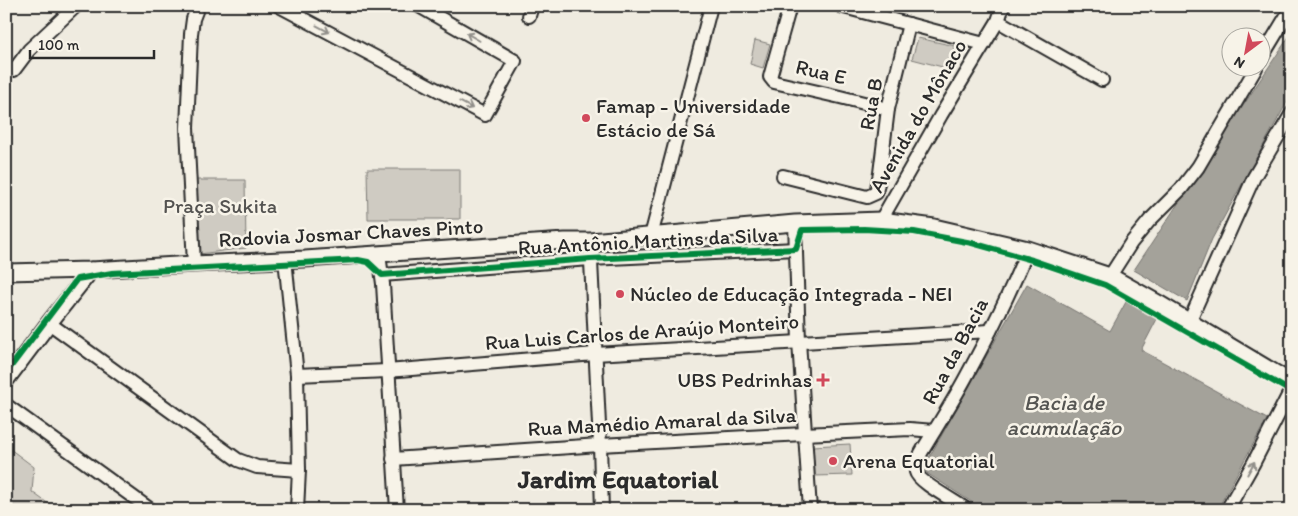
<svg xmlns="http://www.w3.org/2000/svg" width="1298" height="516" viewBox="0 0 1298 516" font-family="Itim,sans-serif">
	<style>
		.green { fill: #cfcbc2; stroke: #7d7b76 }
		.water { fill: #a4a29a; stroke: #74726e }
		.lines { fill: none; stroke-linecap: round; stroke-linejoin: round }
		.minor-casing { stroke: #2b2b2b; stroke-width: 16 }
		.major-casing { stroke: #2b2b2b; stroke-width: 19 }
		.minor { stroke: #f7f3e8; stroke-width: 12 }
		.major { stroke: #f7f3e8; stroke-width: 15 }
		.cycleway-casing { stroke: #f7f3e8; stroke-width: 9 }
		.cycleway { stroke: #00873e; stroke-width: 6 }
		.oneway { stroke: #918f8a }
		.poi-dot { fill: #d1495b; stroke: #f7f3e8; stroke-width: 2 }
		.labels { text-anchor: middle; stroke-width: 5; stroke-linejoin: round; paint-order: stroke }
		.street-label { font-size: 21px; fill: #2b2b2b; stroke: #f7f3e8 }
		.poi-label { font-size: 21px; fill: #2b2b2b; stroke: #f7f3e8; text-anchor: start }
		.park-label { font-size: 21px; fill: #545351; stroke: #f7f3e8 }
		.water-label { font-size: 22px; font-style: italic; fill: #555552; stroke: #f7f3e8 }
		.district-label { font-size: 26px; font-weight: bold; fill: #2b2b2b; stroke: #f7f3e8 }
	</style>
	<rect width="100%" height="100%" fill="#efebe0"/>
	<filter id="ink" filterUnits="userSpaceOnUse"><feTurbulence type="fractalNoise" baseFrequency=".02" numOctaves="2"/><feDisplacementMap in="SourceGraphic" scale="10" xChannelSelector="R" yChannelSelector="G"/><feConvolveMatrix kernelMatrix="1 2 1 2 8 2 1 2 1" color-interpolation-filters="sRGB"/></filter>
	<g filter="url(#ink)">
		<g class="green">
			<path d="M918 38 955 46 950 69 912 59Z"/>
			<path d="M755 40 770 44 763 68 750 64Z"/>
			<path d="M367 169H460V219H368Z"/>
			<path d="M193 180H245L246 248 199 254Z"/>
			<path d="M850 444 852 475 814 476 813 446Z"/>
			<path d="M6 446 34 467 32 492 57 510H6Z"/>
		</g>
		<g class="water">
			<path d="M1292 32V93L1212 239 1187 301 1134 270Z"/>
			<path d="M1027 284 1110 331 1126 302 1157 319 1141 350 1267 419 1217 510H984L922 470Z"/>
		</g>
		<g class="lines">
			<g class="minor-casing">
				<g id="minor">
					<path d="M279 6 485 115 515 61 419 6"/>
					<path d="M790 6 770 77 774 82 840 97 888 109"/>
					<path d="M840 6 984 44"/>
					<path d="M529 16 532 6"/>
					<path d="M998 21 1102 80"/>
					<path d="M1260 60 1292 7"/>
					<path d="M14 70 29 50 76 6"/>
					<path d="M783 176 867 197 876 193 880 173 888 109 909 24"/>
					<path d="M881 220 941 115 998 21 1003 6"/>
					<path d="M795 223 799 341 810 510"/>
					<path d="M651 236 711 6"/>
					<path d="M590 241 600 445 602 510"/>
					<path d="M379 254 383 284 397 510"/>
					<path d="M285 259 297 375 299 470 297 510"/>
					<path d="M194 264 187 128 191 34 193 19 198 6"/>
					<path d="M382 275 590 259 796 249"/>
					<path d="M1110 276 1131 243 1150 220 1181 189 1198 167 1256 68"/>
					<path d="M1189 322 1254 177 1292 113"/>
					<path d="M49 323 238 460 257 467 299 470"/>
					<path d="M297 375 387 371 595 354 990 331"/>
					<path d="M6 405 151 510"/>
					<path d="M393 459 600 445 804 434 910 429 934 431"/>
					<path d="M967 510C957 502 918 482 916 472 915 466 919 459 921 453 936 428 952 403 966 377 989 335 1010 293 1028 249"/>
					<path d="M1227 510 1253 464 1292 388"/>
				</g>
			</g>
			<g class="major-casing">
				<g id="major">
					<path d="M6 272 91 270 194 264 305 259 565 241H590L795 223 881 220 934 227 1028 249 1110 276 1158 303 1292 383"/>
					<path d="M6 380 49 323 91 270"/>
				</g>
			</g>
			<use href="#minor" class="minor"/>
			<use href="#major" class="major"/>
			<g class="cycleway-casing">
				<path id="cycleway" d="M6 373 77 279 112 273 358 260 368 262 382 275 590 259 796 249 802 230 864 229 914 232 972 243 1032 260 1105 285 1292 392"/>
			</g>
			<use href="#cycleway" class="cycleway"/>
		</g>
		<defs><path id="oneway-shaft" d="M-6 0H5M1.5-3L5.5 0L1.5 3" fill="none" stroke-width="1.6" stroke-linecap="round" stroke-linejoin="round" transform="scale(1.25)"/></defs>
		<g class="oneway">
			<use href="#oneway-shaft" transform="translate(323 29) rotate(28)"/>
			<use href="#oneway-shaft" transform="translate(473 37) rotate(-150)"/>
			<use href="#oneway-shaft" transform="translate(466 105) rotate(28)"/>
			<use href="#oneway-shaft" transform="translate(1251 468) rotate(-61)"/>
		</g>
	</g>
	<g class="poi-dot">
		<circle cx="586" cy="118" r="5"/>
		<circle cx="620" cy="294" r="5"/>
		<path d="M820.5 372.5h5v5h5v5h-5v5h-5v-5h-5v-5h5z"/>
		<circle cx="833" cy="461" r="5"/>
	</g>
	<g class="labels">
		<g class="street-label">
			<text transform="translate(821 72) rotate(13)" y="7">Rua E</text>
			<text transform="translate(871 104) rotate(-80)" y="7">Rua B</text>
			<text transform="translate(918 116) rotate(-60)" y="7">Avenida do Mônaco</text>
			<text transform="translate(351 233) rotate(-3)" y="7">Rodovia Josmar Chaves Pinto</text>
			<text transform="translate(648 241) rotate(-3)" y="7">Rua Antônio Martins da Silva</text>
			<text transform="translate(642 332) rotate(-4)" y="7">Rua Luis Carlos de Araújo Monteiro</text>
			<text transform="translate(955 351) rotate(-62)" y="7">Rua da Bacia</text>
			<text transform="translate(662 422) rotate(-3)" y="7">Rua Mamédio Amaral da Silva</text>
		</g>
		<g class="poi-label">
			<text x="596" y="113">Famap - Universidade<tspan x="596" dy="24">Estácio de Sá</tspan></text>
			<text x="630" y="301">Núcleo de Educação Integrada - NEI</text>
			<text x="812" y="387" text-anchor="end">UBS Pedrinhas</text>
			<text x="843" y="468">Arena Equatorial</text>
		</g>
		<g class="park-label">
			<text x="220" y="213">Praça Sukita</text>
		</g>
		<g class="water-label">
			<text x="1064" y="410">Bacia de<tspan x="1064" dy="25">acumulação</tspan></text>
		</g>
		<g class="district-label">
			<text x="618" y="488">Jardim Equatorial</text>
		</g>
	</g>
	<rect width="1298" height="516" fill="none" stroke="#f7f3e8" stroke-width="25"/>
	<rect x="12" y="12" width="1273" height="491" fill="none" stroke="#2b2b2b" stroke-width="2" filter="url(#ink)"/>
	<g transform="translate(1246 52) rotate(212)"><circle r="24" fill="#f7f3e8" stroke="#a5a39c"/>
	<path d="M0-4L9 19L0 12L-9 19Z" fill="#d1495b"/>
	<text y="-8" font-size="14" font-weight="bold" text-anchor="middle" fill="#2b2b2b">N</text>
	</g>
	<path d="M30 50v8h124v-8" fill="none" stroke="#2b2b2b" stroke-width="2.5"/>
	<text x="38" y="50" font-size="15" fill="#2b2b2b" stroke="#f7f3e8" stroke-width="4" paint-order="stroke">100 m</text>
</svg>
